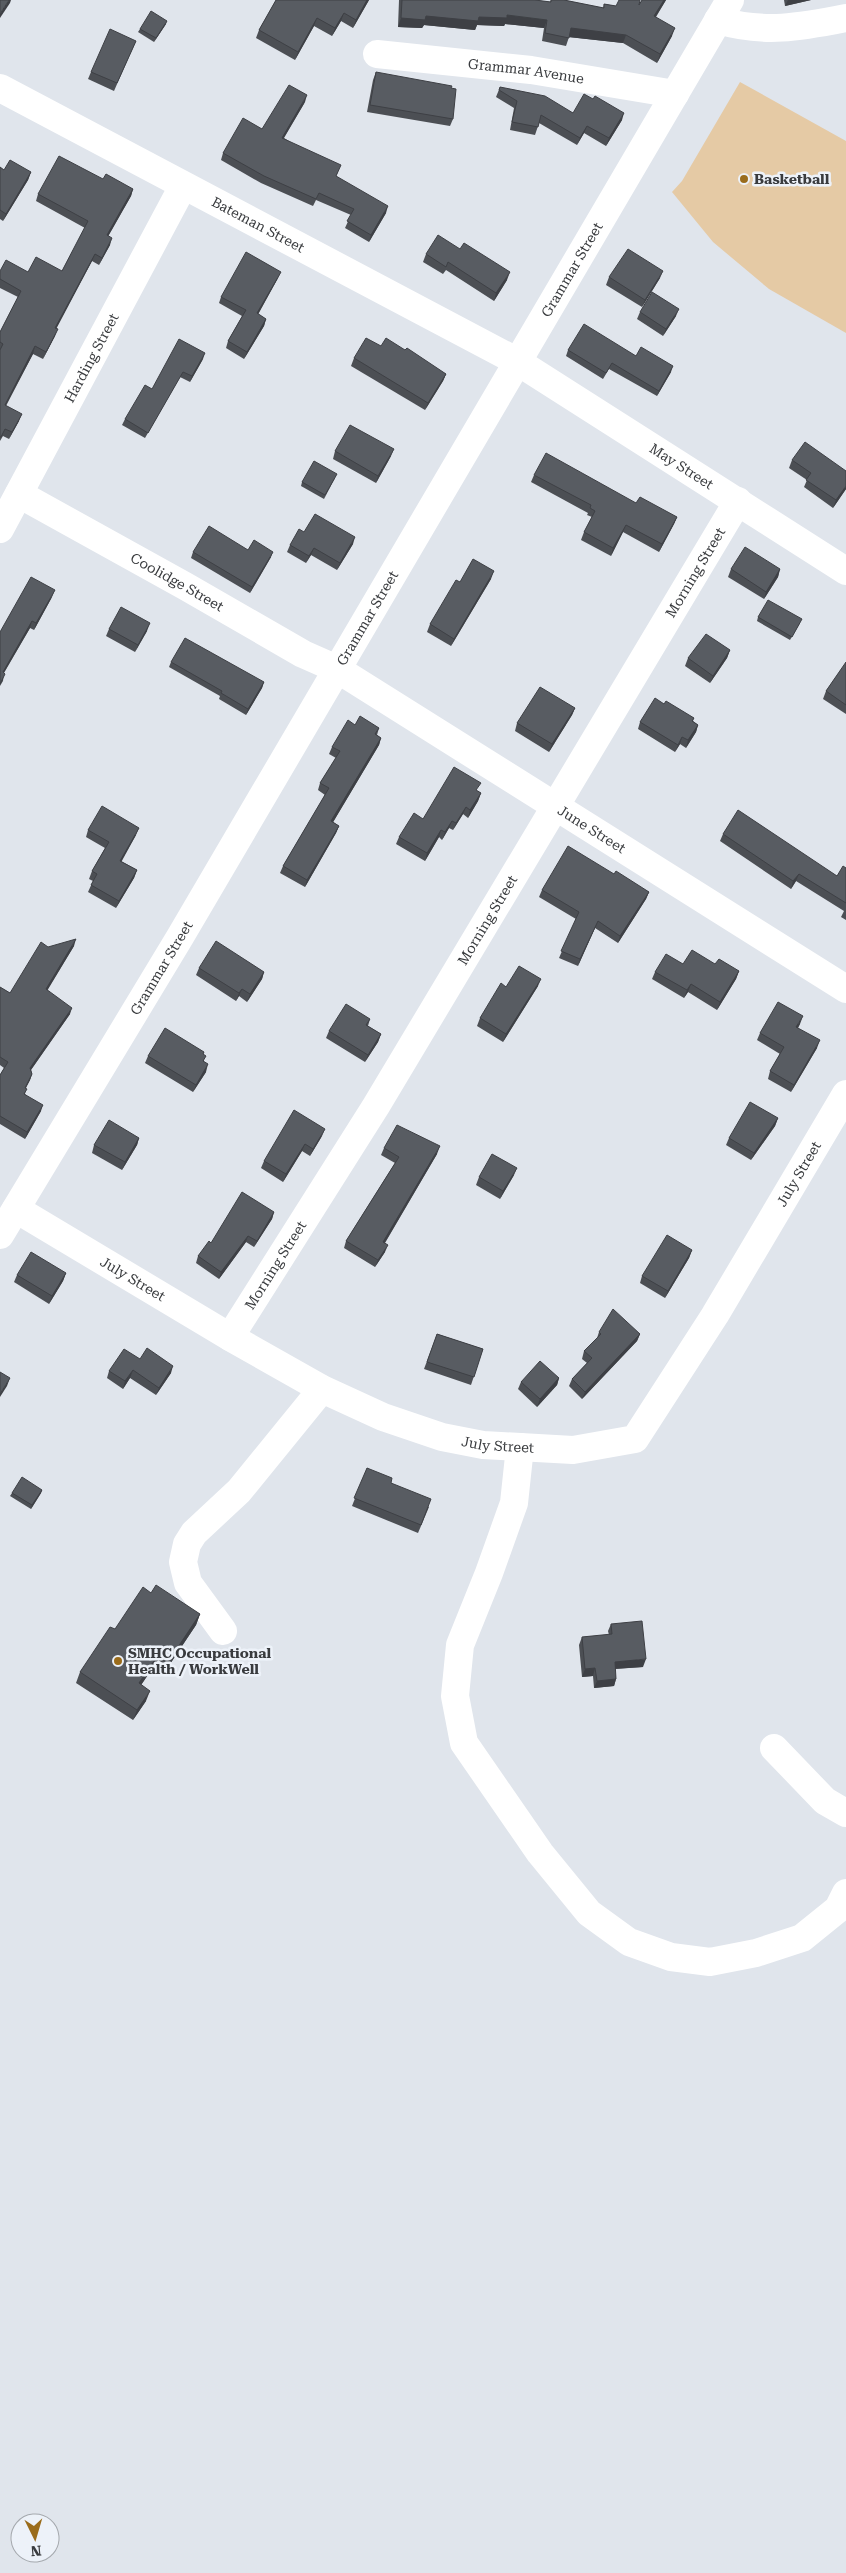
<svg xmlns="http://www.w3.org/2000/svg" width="846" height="2573" viewBox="0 0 846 2573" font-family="'Roboto Serif',serif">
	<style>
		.green { fill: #e5caa5 }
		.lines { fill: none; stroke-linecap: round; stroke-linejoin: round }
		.minor { stroke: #fff; stroke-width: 28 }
		.wall { fill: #4c4f54 }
		.shaded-wall { fill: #3e4045 }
		.building { fill: #585c62; stroke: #3e4045 }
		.poi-dot { fill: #9a6c1c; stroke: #edf2f9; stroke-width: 2 }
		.labels { text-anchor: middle; stroke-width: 5; stroke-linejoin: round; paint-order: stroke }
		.street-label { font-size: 14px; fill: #393b3e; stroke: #edf2f9 }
		.poi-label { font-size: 14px; font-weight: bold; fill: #393b3e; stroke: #edf2f9; text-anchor: start }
	</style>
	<rect width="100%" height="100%" fill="#e0e5ec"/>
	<path class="green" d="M740 82 846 141V333L769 289 713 242 672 192 682 181Z"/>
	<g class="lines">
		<g class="minor">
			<path d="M718 20C763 34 801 27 846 18"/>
			<path id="s1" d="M377 54 531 70 675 94"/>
			<path id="s2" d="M0 88 518 362 846 571"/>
			<path id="s3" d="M19 494 185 586 303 654 337 669 846 989"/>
			<path id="s4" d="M0 529 183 186"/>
			<path id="s5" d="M16 1209 230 1337 322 1389 383 1417 442 1437 483 1445 573 1450 635 1439 715 1315 846 1094"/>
			<path id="s6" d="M0 1235 180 937 730 0"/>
			<path id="s7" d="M230 1337 376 1106 738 501"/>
			<path d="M520 1447 514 1503 489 1573 460 1645 455 1696 464 1743 540 1853 589 1913 629 1942 671 1957 710 1962 756 1953 802 1938 838 1909 846 1893"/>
			<path d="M223 1631 188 1583 183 1562 187 1544 194 1533 239 1491 322 1389"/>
			<path d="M774 1748 825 1801 846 1813"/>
		</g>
	</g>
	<g class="wall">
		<path d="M276 0H369L353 28 341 21 332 36 314 26 295 60 256 38 259 30Z"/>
		<path d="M399 0H535L550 2 551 0H564L603 8 604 4 616 6 639 5 642 0H666L656 17 672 36 657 63 623 43 569 37 566 46 542 41 544 28 505 24 504 26 477 25 475 30 424 25 422 28 398 27Z"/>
		<path d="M784 0H811L785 6Z"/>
		<path d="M166 24 154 42 138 32 140 29Z"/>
		<path d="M136 41 114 91 88 79 91 72Z"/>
		<path d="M376 72 453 119 450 126 367 112 373 80Z"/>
		<path d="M500 87 573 113 622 120 606 146 584 133 577 145 539 123 535 135 510 130 514 108 496 97Z"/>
		<path d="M305 102 284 138 338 172 336 176 386 213 369 242 345 228 351 215 316 200 313 206 261 183 221 160 223 153Z"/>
		<path d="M0 167 4 170 31 172 28 180 3 221 0 219Z"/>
		<path d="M103 179 133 189 131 196 108 236 110 245 99 265 92 261 56 328 55 336 43 359 33 354 6 406 19 421 9 439 3 436 0 441V332L18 297 0 288V271L28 272 62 271 85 228 36 201 38 194Z"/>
		<path d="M426 254 507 280 494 301 446 270 443 274 423 262Z"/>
		<path d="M609 277 660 278 642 307 606 285Z"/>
		<path d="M278 278 258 314 266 319 264 326 244 359 226 348 228 341 242 316 219 303 221 297Z"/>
		<path d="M640 312 676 316 663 336 637 319Z"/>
		<path d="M381 346 446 374 443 381 425 410 351 366 354 358Z"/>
		<path d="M568 350 636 356 671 372 657 396 609 369 603 379 566 356Z"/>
		<path d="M203 359 190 382 180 377 145 438 122 425 125 419 152 389Z"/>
		<path d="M335 451 391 456 376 483 333 459Z"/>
		<path d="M792 460 846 489 833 508 804 487 807 480 789 468Z"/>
		<path d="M534 475 636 503 677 517 674 524 659 552 623 532 611 556 581 540 584 532 592 517 587 515 588 513 531 482Z"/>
		<path d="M335 478 324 499 301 486 302 482Z"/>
		<path d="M304 532 353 544 337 570 311 555 306 563 287 552 290 545Z"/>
		<path d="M248 550 271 557 250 593 191 558 193 552Z"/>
		<path d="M731 569H780L778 577 764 599 728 577Z"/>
		<path d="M491 579 451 646 427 632 430 624 460 582Z"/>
		<path d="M52 597 34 630 30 628 4 673 3 681 0 686V632Z"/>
		<path d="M758 617 800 623 790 640 757 621Z"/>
		<path d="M109 629 147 631 135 652 106 636Z"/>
		<path d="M730 650 727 658 710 683 685 666 688 658Z"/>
		<path d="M171 662 264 682 262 688 246 715 219 699 220 696 169 667Z"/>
		<path d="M846 663V714L823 699 826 691Z"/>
		<path d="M664 704 694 718 693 721 698 725 696 732 686 748 680 744 675 752 638 729 640 722Z"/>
		<path d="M575 708 572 715 549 752 515 731 517 723Z"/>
		<path d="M355 725 379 728 377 735 381 738 379 745 333 822 339 826 336 833 305 887 280 873 283 866 325 795 318 790 320 783 336 758 329 754 332 747Z"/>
		<path d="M477 791 481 793 478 801 468 818 463 814 453 830 449 828 442 840 439 837 425 861 396 844 399 837 423 819Z"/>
		<path d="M88 830 136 835 121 861 137 870 134 878 116 908 88 892 93 881 89 879 92 871 105 848 86 837Z"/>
		<path d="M723 834 837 876 846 868V920L841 917 844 911 796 881 791 889 720 841Z"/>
		<path d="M614 874 649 892 646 899 618 943 595 928 578 966 559 958 576 919 539 897 542 890Z"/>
		<path d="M74 946 47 990 70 1014 31 1070 32 1074 30 1080 26 1088 25 1094 41 1111 25 1139 0 1124V1075L4 1068 0 1065V987L10 993 48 947Z"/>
		<path d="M683 964H715L739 971 736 979 717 1010 688 992 684 998 652 979 655 972Z"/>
		<path d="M199 968 264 972 262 979 247 1002 239 996 236 1001 196 975Z"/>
		<path d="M538 986 503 1042 477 1026 480 1018 506 987Z"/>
		<path d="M370 1019 368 1026 381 1034 378 1042 365 1062 326 1038 329 1031Z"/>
		<path d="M800 1024 798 1028 817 1048 791 1092 768 1079 770 1071 780 1054 757 1040 760 1033Z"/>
		<path d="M204 1052 203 1055 206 1072 193 1092 145 1063 148 1056Z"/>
		<path d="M778 1118 775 1126 751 1160 726 1145 729 1138Z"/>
		<path d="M322 1136 310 1156 302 1151 283 1182 261 1168 264 1161Z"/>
		<path d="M139 1138 137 1145 122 1170 92 1153 94 1145Z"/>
		<path d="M384 1148 437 1154 385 1243V1252L375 1267 344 1248 346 1241 395 1163 381 1155Z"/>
		<path d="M514 1175 500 1199 476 1185 479 1177Z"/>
		<path d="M274 1212 272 1219 254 1247 246 1242 219 1279 196 1263 198 1256 211 1243Z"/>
		<path d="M692 1250 689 1258 665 1298 640 1283 642 1276Z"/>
		<path d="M66 1273 63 1281 49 1304 14 1282 17 1275Z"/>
		<path d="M599 1332 640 1334 637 1341 582 1399 569 1386 572 1379 587 1363 582 1359 584 1351 597 1338Z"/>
		<path d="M437 1334 483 1349 471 1385 424 1369Z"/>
		<path d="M140 1359 171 1373 156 1395 130 1378 123 1389 107 1378 109 1371Z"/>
		<path d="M559 1378 557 1385 537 1407 518 1389 521 1382Z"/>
		<path d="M367 1468 429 1507 418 1533 352 1506Z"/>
		<path d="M42 1490 41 1493 31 1509 10 1496 12 1493Z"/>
		<path d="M151 1593 200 1614 196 1625 168 1667 158 1660 141 1685 146 1701 133 1720 76 1683 80 1672 115 1629Z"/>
		<path d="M611 1624 643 1667 615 1669 616 1679 614 1686 594 1688 593 1676 582 1677 579 1645 582 1637 609 1635 608 1631Z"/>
	</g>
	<g class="shaded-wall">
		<path d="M9 0H11L10 3 0 18V14Z"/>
		<path d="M367 0H369L353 28 356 20Z"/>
		<path d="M664 0H666L651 24 654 16Z"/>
		<path d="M788 0H811L785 6Z"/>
		<path d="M344 13 341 21 332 36 335 28Z"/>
		<path d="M507 15 547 20 544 28 505 24 504 26 477 25 475 30 424 25 422 28 398 27 401 18 426 16 479 17Z"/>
		<path d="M317 18 314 26 295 60 298 52Z"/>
		<path d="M167 21 166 24 154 42 156 38Z"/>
		<path d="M571 28 626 35 623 43 568 37Z"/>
		<path d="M675 28 672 36 657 63 660 54Z"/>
		<path d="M307 95 305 102 280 144 282 138Z"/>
		<path d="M624 113 622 120 606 146 609 138Z"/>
		<path d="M587 126 584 133 577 145 580 138Z"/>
		<path d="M31 172 28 180 3 221 6 214Z"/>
		<path d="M133 189 131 196 105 242 107 235Z"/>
		<path d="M388 206 386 213 369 242 371 235Z"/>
		<path d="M112 238 110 245 99 265 102 258Z"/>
		<path d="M95 254 92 261 53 335 55 328Z"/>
		<path d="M663 271 660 278 642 307 645 300Z"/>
		<path d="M281 272 278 278 255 320 257 313Z"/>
		<path d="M510 272 507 280 494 301 496 293Z"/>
		<path d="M679 309 676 316 663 336 666 329Z"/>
		<path d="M266 319 264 326 244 359 247 352Z"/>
		<path d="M58 329 55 336 43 359 46 352Z"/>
		<path d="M35 346 33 354 2 412 5 405Z"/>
		<path d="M205 353 203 359 190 382 192 376Z"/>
		<path d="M673 366 671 372 657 396 659 391Z"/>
		<path d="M446 374 443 381 425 410 428 403Z"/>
		<path d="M22 414 19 421 9 439 12 432Z"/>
		<path d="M394 449 391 456 376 483 378 476Z"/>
		<path d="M846 486V489L833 508 836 500Z"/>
		<path d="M677 517 674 524 659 552 662 544Z"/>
		<path d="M626 525 623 532 611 556 613 548Z"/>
		<path d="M355 537 353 544 337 570 340 563Z"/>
		<path d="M314 548 311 555 306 563 309 556Z"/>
		<path d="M273 552 271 557 250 593 252 587Z"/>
		<path d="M780 569 778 577 764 599 766 592Z"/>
		<path d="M494 571 491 579 451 646 454 639Z"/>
		<path d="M55 590 52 597 34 630 36 623Z"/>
		<path d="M32 621 30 628 0 679 3 672Z"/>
		<path d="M150 623 147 631 135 652 138 645Z"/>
		<path d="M730 650 727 658 710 683 713 676Z"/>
		<path d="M264 682 262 688 246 715 248 709Z"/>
		<path d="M575 708 572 715 549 752 552 744Z"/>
		<path d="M698 725 696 732 686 748 688 740Z"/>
		<path d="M682 737 680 744 675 752 678 745Z"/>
		<path d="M381 738 379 745 329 829 331 821Z"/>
		<path d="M481 793 478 801 468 818 470 810Z"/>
		<path d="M466 807 463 814 453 830 456 823Z"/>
		<path d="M452 821 449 828 442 840 445 832Z"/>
		<path d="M339 826 336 833 305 887 307 880Z"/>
		<path d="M139 828 136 835 118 868 120 861Z"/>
		<path d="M441 830 439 837 425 861 427 853Z"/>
		<path d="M137 870 134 878 116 908 119 901Z"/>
		<path d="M799 874 796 881 791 889 793 881Z"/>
		<path d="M649 892 646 899 618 943 620 936Z"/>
		<path d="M598 921 595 928 578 966 580 959Z"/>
		<path d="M76 939 74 946 44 996 46 989Z"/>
		<path d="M739 971 736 979 717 1010 720 1002Z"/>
		<path d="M264 972 262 979 247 1002 250 994Z"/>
		<path d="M541 979 538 986 503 1042 506 1034Z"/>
		<path d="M691 984 688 992 684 998 687 990Z"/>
		<path d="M242 989 239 996 236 1001 239 993Z"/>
		<path d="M72 1008 70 1014 28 1074 30 1068Z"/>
		<path d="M803 1016 800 1024 794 1034 796 1027Z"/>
		<path d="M381 1034 378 1042 365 1062 368 1055Z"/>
		<path d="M820 1040 817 1048 791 1092 794 1085Z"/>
		<path d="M208 1064 206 1072 193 1092 196 1085Z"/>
		<path d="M32 1074 30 1080 22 1094Z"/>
		<path d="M43 1105 41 1111 25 1139 27 1132Z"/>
		<path d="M778 1118 775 1126 751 1160 754 1153Z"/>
		<path d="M325 1129 322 1136 310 1156 313 1149Z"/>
		<path d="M139 1138 137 1145 122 1170 125 1162Z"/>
		<path d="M305 1144 302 1151 283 1182 286 1174Z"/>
		<path d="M440 1146 437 1154 381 1249 383 1242Z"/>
		<path d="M517 1168 514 1175 500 1199 503 1191Z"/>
		<path d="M274 1212 272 1219 254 1247 257 1241Z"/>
		<path d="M248 1236 246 1242 219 1279 221 1272Z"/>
		<path d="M388 1245 385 1252 375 1267 378 1260Z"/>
		<path d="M692 1250 689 1258 665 1298 668 1291Z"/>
		<path d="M66 1273 63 1281 49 1304 52 1296Z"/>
		<path d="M640 1334 637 1341 582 1399 585 1392Z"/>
		<path d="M173 1366 171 1373 156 1395 159 1388Z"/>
		<path d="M133 1370 130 1378 123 1389 125 1381Z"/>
		<path d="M10 1378 7 1386 0 1397V1394Z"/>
		<path d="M559 1378 557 1385 537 1407 540 1399Z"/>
		<path d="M42 1490 41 1493 31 1509 32 1505Z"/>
		<path d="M200 1614 196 1625 168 1667 172 1656Z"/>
		<path d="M162 1649 158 1660 135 1694 139 1683Z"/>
		<path d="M646 1659 643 1667 612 1669 615 1662Z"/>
		<path d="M595 1668 593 1676 582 1677 585 1669Z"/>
		<path d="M616 1679 614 1686 594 1688 597 1681Z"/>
		<path d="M150 1691 146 1701 133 1720 137 1710Z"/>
	</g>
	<g class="building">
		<path d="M0 0H9L0 14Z"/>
		<path d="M276 0H367L356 20 344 13 335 28 317 18 298 52 259 30Z"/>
		<path d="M402 0H535L551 2V0H564L604 8V4L616 6 619 0H640L639 5 642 0H664L654 16 675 28 660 54 626 35 571 28 569 38 545 33 547 20 507 15V18L479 17 478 21 426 16 425 20 401 18Z"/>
		<path d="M151 11 167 21 156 38 140 29Z"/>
		<path d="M110 29 136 41 117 83 91 72Z"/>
		<path d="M376 72 452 86 451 88 456 89 453 119 370 105Z"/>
		<path d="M289 85 307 95 282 138 341 165 336 176 388 206 371 235 347 221 354 209 319 193 316 199 264 176 223 153 243 118 262 129Z"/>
		<path d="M500 87 545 96 573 113 584 94 593 99 595 96 624 113 609 138 587 126 580 138 541 115 538 127 512 122 517 101 499 90Z"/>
		<path d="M59 156 103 179 106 174 133 189 107 235 112 238 102 258 95 254 55 328 58 329 46 352 35 346 5 405 22 414 12 432 5 429 1 437H0V350L3 344 0 342V332L21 291 0 279V271L6 260 28 272 36 257 62 271 88 221 38 194Z"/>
		<path d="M10 160 31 172 6 214 0 210V167L4 170Z"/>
		<path d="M438 235 460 249 464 243 510 272 496 293 448 262 446 267 426 254Z"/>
		<path d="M628 249 663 271 645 300 609 277Z"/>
		<path d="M246 252 281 272 257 313 266 319 247 352 228 341 246 310 221 297Z"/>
		<path d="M652 292 679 309 666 329 640 312Z"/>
		<path d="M584 324 636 356 641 347 673 366 659 391 612 363 606 373 568 350Z"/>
		<path d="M366 338 381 346 386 338 405 350 407 348 446 374 428 403 354 358Z"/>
		<path d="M179 339 205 353 192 376 183 372 148 433 125 419 145 385 152 389Z"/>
		<path d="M350 425 394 449 378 476 335 451Z"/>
		<path d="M805 442 846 471V486L836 500 806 480 811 473 792 460Z"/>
		<path d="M546 453 636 503 640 497 677 517 662 544 626 525 613 548 584 532 595 511 590 508 591 505 534 475Z"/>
		<path d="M314 461 337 474 325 495 302 482Z"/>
		<path d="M315 514 355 537 340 563 314 548 309 556 290 545 299 529 304 532Z"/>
		<path d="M209 526 248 550 254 540 273 552 252 587 193 552Z"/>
		<path d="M745 547 780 569 766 592 731 569Z"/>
		<path d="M473 559 494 571 454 639 430 624 456 580 460 582Z"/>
		<path d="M31 577 55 590 36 623 32 621 3 672 5 674 0 684V632Z"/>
		<path d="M768 600 802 619 792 637 758 617Z"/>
		<path d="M121 607 150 623 138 645 109 629Z"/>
		<path d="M706 634 730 650 713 676 688 658Z"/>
		<path d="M185 638 264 682 248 709 221 693 222 691 171 662Z"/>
		<path d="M846 662V705L826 691Z"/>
		<path d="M540 687 575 708 552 744 517 723Z"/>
		<path d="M655 698 664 704 666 701 694 718 692 721 698 725 688 740 682 737 678 745 640 722Z"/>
		<path d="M360 716 379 728 375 734 381 738 331 821 339 826 307 880 283 866 329 788 320 783 340 751 332 747 348 720 355 725Z"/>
		<path d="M454 767 481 783 476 790 481 793 470 810 466 807 456 823 452 821 445 832 441 830 427 853 399 837 414 813 423 819Z"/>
		<path d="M102 806 139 828 120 861 137 870 119 901 91 885 97 874 92 871 109 842 88 830Z"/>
		<path d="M738 810 837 876 843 866 846 868V903L799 874 793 881 723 834Z"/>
		<path d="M568 846 614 874 616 871 649 892 620 936 598 921 580 959 561 951 579 912 542 890Z"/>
		<path d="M76 939 46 989 72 1008 30 1068 32 1074 25 1088 27 1089 24 1094 43 1105 27 1132 0 1116V1075L8 1062 0 1057V987L10 993 41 942 48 947Z"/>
		<path d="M216 941 264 972 250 994 242 989 239 993 199 968Z"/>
		<path d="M692 950 715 964 719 959 739 971 720 1002 691 984 687 990 655 972 666 954 683 964Z"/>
		<path d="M519 966 541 979 506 1034 480 1018 501 983 506 987Z"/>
		<path d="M778 1002 803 1016 796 1027 820 1040 794 1085 770 1071 784 1047 760 1033Z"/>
		<path d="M346 1004 370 1019 366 1025 381 1034 368 1055 329 1031Z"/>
		<path d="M165 1028 204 1052 203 1054 206 1056 203 1061 208 1064 196 1085 148 1056Z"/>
		<path d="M750 1102 778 1118 754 1153 729 1138Z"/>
		<path d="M294 1110 325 1129 313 1149 305 1144 286 1174 264 1161Z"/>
		<path d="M109 1120 139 1138 125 1162 94 1145Z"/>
		<path d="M397 1125 440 1146 383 1242 388 1245 378 1260 346 1241 399 1157 384 1148Z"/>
		<path d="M492 1154 517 1168 503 1191 479 1177Z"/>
		<path d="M242 1192 274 1212 257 1241 248 1236 221 1272 198 1256 209 1241 211 1243Z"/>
		<path d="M667 1235 692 1250 668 1291 642 1276Z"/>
		<path d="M31 1252 66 1273 52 1296 17 1275Z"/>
		<path d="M613 1309 640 1334 585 1392 572 1379 592 1358 584 1351 601 1334 599 1332Z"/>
		<path d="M437 1334 483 1349 474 1377 427 1362Z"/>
		<path d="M147 1348 173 1366 159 1388 133 1370 125 1381 109 1371 124 1349 140 1359Z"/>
		<path d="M540 1361 559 1378 540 1399 521 1382Z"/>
		<path d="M0 1372 10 1378 0 1394Z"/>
		<path d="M367 1468 392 1478 391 1483 431 1499 421 1525 354 1498Z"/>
		<path d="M22 1477 42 1490 32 1505 12 1493Z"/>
		<path d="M156 1585 200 1614 172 1656 162 1649 139 1683 150 1691 137 1710 80 1672 110 1627 115 1629 143 1587 151 1593Z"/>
		<path d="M642 1621 646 1659 615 1662 616 1679 597 1681 595 1668 585 1669 582 1637 612 1634 611 1624Z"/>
	</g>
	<g class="poi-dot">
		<circle cx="744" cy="179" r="5"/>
		<circle cx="118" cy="1661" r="5"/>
	</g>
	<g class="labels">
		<g class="street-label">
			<text dy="5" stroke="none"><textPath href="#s1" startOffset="150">Grammar Avenue</textPath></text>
			<text dy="5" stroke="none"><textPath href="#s2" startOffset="292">Bateman Street</textPath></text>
			<text dy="5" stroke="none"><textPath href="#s6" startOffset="1122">Grammar Street</textPath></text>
			<text dy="5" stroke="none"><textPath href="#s4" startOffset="194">Harding Street</textPath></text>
			<text dy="5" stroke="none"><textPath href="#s2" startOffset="780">May Street</textPath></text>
			<text dy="5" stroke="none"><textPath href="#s7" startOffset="895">Morning Street</textPath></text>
			<text dy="5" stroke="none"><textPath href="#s3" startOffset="181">Coolidge Street</textPath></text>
			<text dy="5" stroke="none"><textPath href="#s6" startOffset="718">Grammar Street</textPath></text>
			<text dy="5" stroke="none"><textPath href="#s3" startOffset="664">June Street</textPath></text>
			<text dy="5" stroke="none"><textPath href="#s7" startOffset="490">Morning Street</textPath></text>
			<text dy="5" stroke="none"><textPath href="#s6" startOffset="312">Grammar Street</textPath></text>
			<text dy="5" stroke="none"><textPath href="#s5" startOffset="991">July Street</textPath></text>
			<text dy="5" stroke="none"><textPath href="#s7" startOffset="85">Morning Street</textPath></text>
			<text dy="5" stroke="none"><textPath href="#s5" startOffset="136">July Street</textPath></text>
			<text dy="5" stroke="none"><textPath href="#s5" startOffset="541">July Street</textPath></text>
		</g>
		<g class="poi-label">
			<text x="754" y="184">Basketball</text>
			<text x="128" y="1658">SMHC Occupational<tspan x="128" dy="16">Health / WorkWell</tspan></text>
		</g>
	</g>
	<g transform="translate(35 2538) rotate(175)"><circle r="24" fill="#edf2f9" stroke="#a5a9ae"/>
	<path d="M0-4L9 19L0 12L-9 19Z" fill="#9a6c1c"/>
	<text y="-8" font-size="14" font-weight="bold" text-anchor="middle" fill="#393b3e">N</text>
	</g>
</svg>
